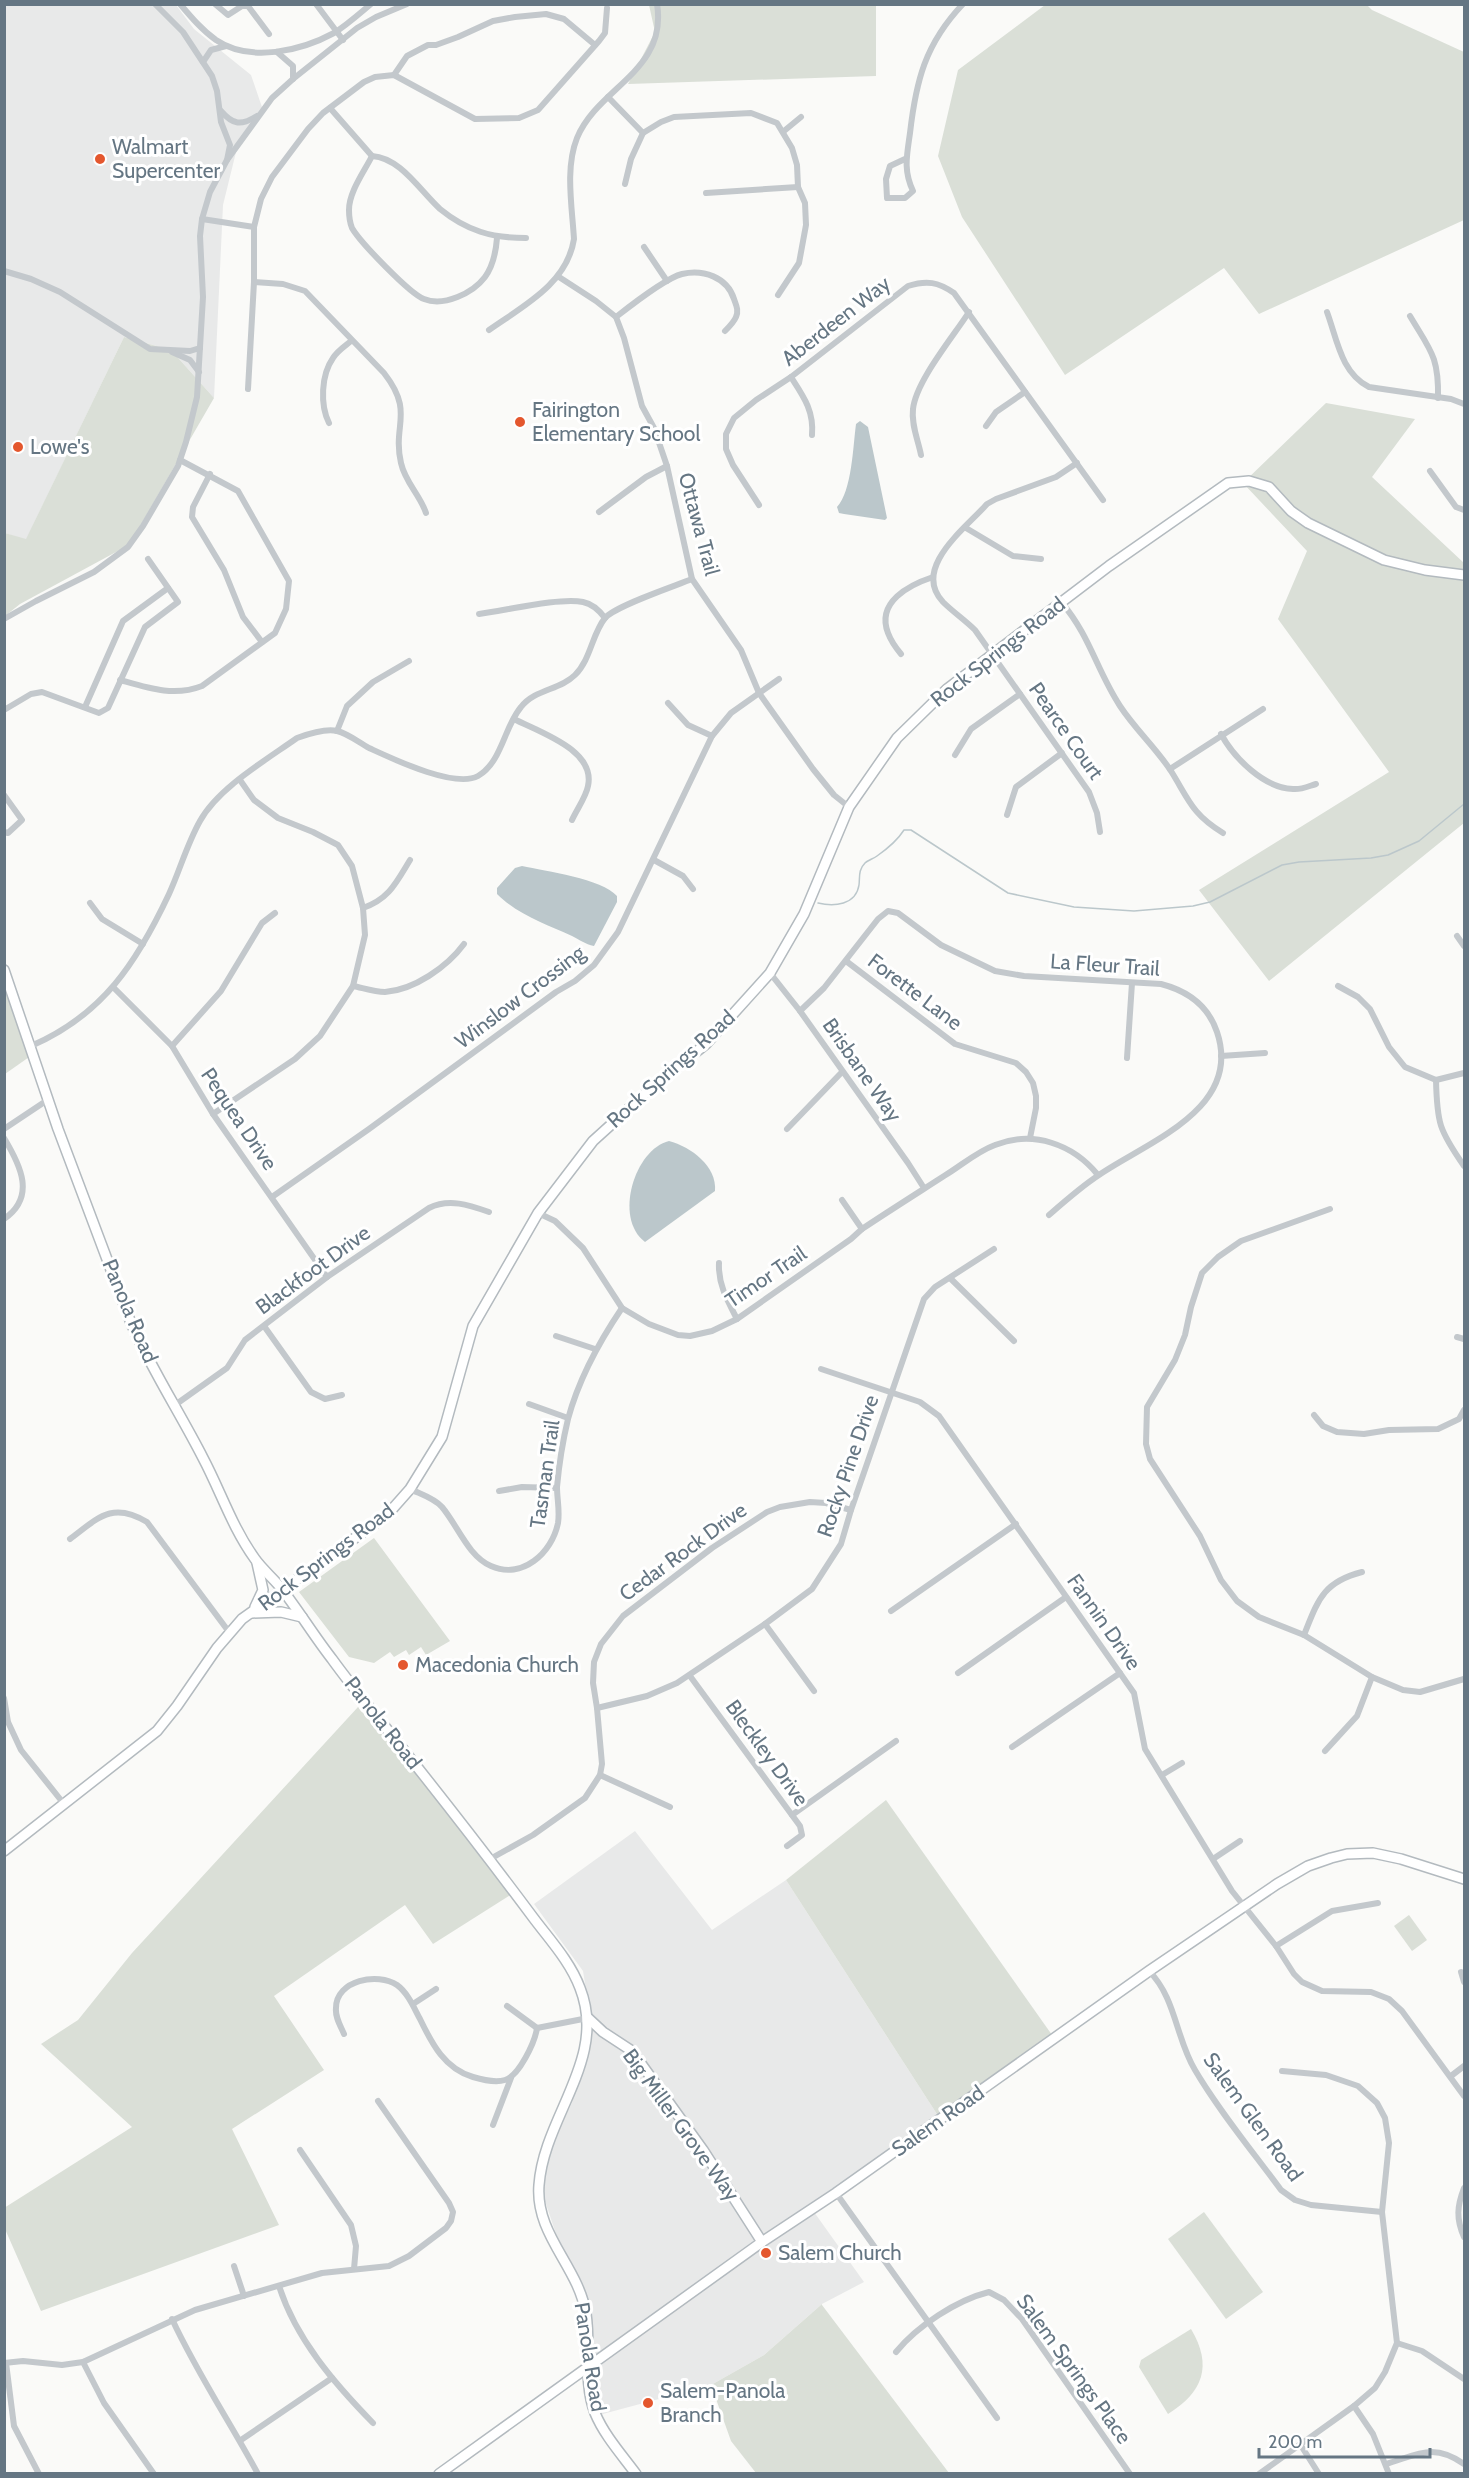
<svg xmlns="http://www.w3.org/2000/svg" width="1469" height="2478" viewBox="0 0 1469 2478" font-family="Cabin,sans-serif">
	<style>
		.built { fill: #e8e9e9 }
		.green { fill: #dadfd7 }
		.water { fill: #bbc7cb }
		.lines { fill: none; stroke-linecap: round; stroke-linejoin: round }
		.stream { stroke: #bbc7cb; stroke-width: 1.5 }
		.secondary-casing { stroke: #b3babf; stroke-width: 12 }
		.street { stroke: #c3c8cc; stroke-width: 6 }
		.secondary { stroke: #fff; stroke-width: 9 }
		.poi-dot { fill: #e4572e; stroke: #fff; stroke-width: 2 }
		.labels { text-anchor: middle; stroke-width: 6; stroke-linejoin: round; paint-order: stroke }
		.poi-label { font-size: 21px; fill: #657683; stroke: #fff; text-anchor: start }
		.street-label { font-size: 21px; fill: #657683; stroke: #fff }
	</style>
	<rect width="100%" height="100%" fill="#fafaf8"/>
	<g class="built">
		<path d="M5 5H176L194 29 251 75 264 113 238 144 223 205 214 398 171 350 124 337 26 540 5 533Z"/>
		<path d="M635 1831 712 1930 786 1880 942 2122 814 2212 864 2282 822 2304 764 2355 711 2385 599 2415 586 2322 587 2297 559 2243 545 2201 540 2166 572 2103 590 2014 583 1971 534 1904Z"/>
	</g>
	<g class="green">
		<path d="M649 5H876V76L628 84 655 32Z"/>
		<path d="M1045 5H1367L1372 10 1464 52V220L1259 314 1224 268 1065 375 962 217 938 156 958 70Z"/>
		<path d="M124 337 171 350 214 398 129 545 20 604 5 616V533L26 539Z"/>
		<path d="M1326 403 1415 419 1372 477 1464 563V823L1269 981 1199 890 1389 772 1278 619 1307 551 1243 483Z"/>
		<path d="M4 966 32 1055 5 1074H4Z"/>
		<path d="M374 1538 450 1641 426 1655 421 1647 409 1655 406 1650 394 1657 390 1652 374 1663 349 1657 299 1592Z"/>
		<path d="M358 1707 492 1861 512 1894 433 1944 405 1905 274 1996 324 2070 232 2129 279 2225 41 2311 5 2229 4 2208 132 2127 41 2044 78 2020 132 1953Z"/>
		<path d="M886 1800 1057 2042 942 2122 786 1880Z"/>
		<path d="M1409 1915 1427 1940 1412 1951 1394 1926Z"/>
		<path d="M1204 2212 1263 2292 1226 2319 1168 2239Z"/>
		<path d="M822 2304V2305L949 2473H756L731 2441 711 2385 764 2355Z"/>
		<path d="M1191 2329C1213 2366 1203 2392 1168 2414L1139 2367 1141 2360Z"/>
	</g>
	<g class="water">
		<path d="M860 421 868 427 887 518 885 520 844 514 839 513 837 507C852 491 853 446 856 424Z"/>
		<path d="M522 866C546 871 602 879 617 896V902L594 946C585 944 580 940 572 936 546 924 518 915 497 894V888L515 868Z"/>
		<path d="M669 1141C691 1147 717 1166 715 1191L645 1242C613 1218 635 1149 669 1141Z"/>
	</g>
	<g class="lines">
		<path class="stream" d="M818 903C834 907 856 905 859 885 860 877 858 870 865 863 868 860 873 859 877 856 887 849 897 841 904 830H911L1008 893 1074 907 1134 911 1193 906 1210 902 1282 865 1299 862 1371 858 1388 855 1419 841 1464 804"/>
		<g class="secondary-casing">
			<g id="secondary">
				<path d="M4 970 58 1129 131 1323C152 1370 180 1413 203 1458 221 1492 232 1527 255 1559 262 1569 273 1578 281 1588 299 1611 314 1636 332 1659 355 1691 381 1721 406 1753 449 1807 491 1861 532 1916 549 1939 570 1961 580 1988 608 2059 544 2116 539 2185 535 2235 579 2267 586 2314 591 2346 583 2382 595 2413 604 2435 622 2455 636 2474"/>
				<path d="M255 1607 263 1590 257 1563"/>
				<path d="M252 1613 281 1612 302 1617"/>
				<path d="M4 1851 157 1731 177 1706 217 1648 242 1619 387 1515 410 1489 442 1437 473 1326 538 1213 593 1141 656 1084 706 1044 770 973 804 914 849 807 897 738 947 689 1109 566 1228 483 1249 481 1269 487 1291 511 1308 523 1384 560 1425 570 1464 575"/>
				<path d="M588 2018 603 2032 632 2051 703 2150 762 2242"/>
				<path d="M439 2474 762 2242 836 2193 1149 1971 1277 1884 1308 1866 1331 1858 1347 1854 1373 1853 1401 1859 1464 1879"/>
			</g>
		</g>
		<g class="street">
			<path d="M180 4C191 17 202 30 216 40 250 63 301 51 334 33 347 25 359 14 371 4"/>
			<path d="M215 4 228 15 242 6H248L269 34"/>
			<path d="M316 4 343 40"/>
			<path d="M277 52 293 66V79"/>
			<path d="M203 62 211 50 226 46"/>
			<path d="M394 75 407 56 428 45H436L458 37 493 21 515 17 546 14 564 19 595 45"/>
			<path d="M608 97 643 133"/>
			<path d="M330 108 372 156C401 158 420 191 440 209 467 231 492 238 526 238"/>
			<path d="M221 111C233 125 241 126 257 116"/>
			<path d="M784 131 801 117"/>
			<path d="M372 156C364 172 349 192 349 210 349 216 350 223 352 228 360 242 410 294 424 299 444 307 473 293 485 277 493 266 496 251 497 238"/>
			<path d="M905 159 890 166 886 179 887 198H905L913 191C903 170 907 155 910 133 916 81 925 44 963 4"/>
			<path d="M227 160 272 98 293 79 357 28 376 17 407 4"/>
			<path d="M625 184 631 159 643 133 661 122 674 117 751 113 777 123 792 148 797 165 798 187 805 203 806 225 799 263 778 295"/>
			<path d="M706 193 798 187"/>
			<path d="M202 219 254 227"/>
			<path d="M644 247 667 281"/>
			<path d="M4 271 31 279 60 292 150 349 190 351 200 348"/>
			<path d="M559 277 596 301 616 317 624 338 642 406 654 428 667 466 692 579 741 650 759 693 813 769 834 795 849 807"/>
			<path d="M254 282 283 284 305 291 384 373C415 413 392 424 401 463 405 482 420 495 426 513"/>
			<path d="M1327 312C1337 339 1341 373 1369 387L1451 399 1464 404"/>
			<path d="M1410 316C1430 350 1439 356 1438 398"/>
			<path d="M616 317C630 306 666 278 682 274 703 269 727 277 734 299 736 305 739 310 736 317 734 322 729 327 725 331"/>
			<path d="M489 330C523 306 567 284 574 239 572 206 565 168 577 138 598 87 668 71 657 4"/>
			<path d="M172 352 190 360 199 372"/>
			<path d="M791 377C804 397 814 411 812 435"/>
			<path d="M248 389 254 282V227L261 199 272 177 308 129 323 113 364 82 375 77 394 75 475 119 519 118 538 110 599 41 605 33 607 8"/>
			<path d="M329 423C320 405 321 375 333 358 337 351 345 346 351 341"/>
			<path d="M986 426 996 412 1025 392"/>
			<path d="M921 455C918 440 911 424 913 409 916 381 953 337 969 312"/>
			<path d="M1077 463 1056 477 996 499 987 504C966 528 911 568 943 602 953 612 965 620 975 630L1089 792 1097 813 1100 832"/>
			<path d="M1430 471 1456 507 1464 510"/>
			<path d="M210 474 193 507 192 517 224 570 243 617 262 642"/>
			<path d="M759 505 733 465 726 449V434L734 418 756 400 791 377 908 286C927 280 938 282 954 293L1103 500"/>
			<path d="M599 512 646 477 667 466"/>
			<path d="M966 528 1013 556 1041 559"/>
			<path d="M1062 603C1090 636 1097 671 1120 706 1135 729 1156 748 1171 771 1189 800 1192 814 1223 833"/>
			<path d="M479 614C504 611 560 597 583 602 593 604 599 610 605 618"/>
			<path d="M4 619 36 601 94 572 128 547 143 526 178 466 186 442 197 397 203 297 200 236 202 219 210 192 227 160 230 145 221 122 217 91 212 76 183 32 155 4"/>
			<path d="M901 654C896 648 891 641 888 633 876 602 909 585 933 577"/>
			<path d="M120 680C148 688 174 697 202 686L275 633 286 609 289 581 238 491 180 460"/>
			<path d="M668 703 688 725 712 736"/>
			<path d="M85 707 123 621 168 588"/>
			<path d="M4 710 31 694 42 692 99 713 108 708 145 627 178 602 148 559"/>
			<path d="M514 719C539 732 596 750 588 786 586 797 577 809 572 820"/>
			<path d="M337 731 347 706 373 682 409 661"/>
			<path d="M1221 734C1234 758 1264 788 1293 789 1301 790 1309 786 1316 784"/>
			<path d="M955 755 971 729 1020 694"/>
			<path d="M1170 769 1263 709"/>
			<path d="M4 795 22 820 8 833 4 832"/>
			<path d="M1007 815 1016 787 1062 753"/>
			<path d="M654 860 683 876 693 889"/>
			<path d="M90 903 102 919 143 944"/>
			<path d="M363 908C389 899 396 883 410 860"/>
			<path d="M1457 936 1464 946"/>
			<path d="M846 961 955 1044 1016 1063 1026 1072 1033 1083 1036 1096V1108L1030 1138"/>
			<path d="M770 973 800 1011 908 1163 924 1188"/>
			<path d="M353 986C363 988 374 992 385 992 414 990 447 967 464 944"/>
			<path d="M1338 986 1358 997 1370 1009 1389 1047 1405 1067 1436 1080 1464 1073"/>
			<path d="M114 988 172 1046 213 1114 327 1277"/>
			<path d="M800 1011 824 988 878 919 888 911 898 913 941 945 995 971 1024 976 1161 984C1188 991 1208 1005 1217 1032 1243 1109 1147 1142 1099 1175 1082 1186 1065 1201 1049 1215"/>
			<path d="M31 1046C103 1015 137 962 169 894 180 870 187 844 200 821 218 788 266 760 297 738 308 734 325 728 337 731 347 733 360 743 369 748 391 758 455 789 478 776 502 762 504 727 521 707 535 689 560 690 575 675 591 659 592 634 605 618 615 606 675 586 692 579"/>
			<path d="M172 1046 221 991 262 923 275 913"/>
			<path d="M1221 1056 1265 1053"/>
			<path d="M1127 1058 1132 983"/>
			<path d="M1436 1080C1437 1123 1439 1130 1464 1166"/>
			<path d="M213 1114 295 1059 320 1036 353 986 365 935 363 908 352 866 338 845 313 832 278 818 254 800 240 780"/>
			<path d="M4 1129 49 1099"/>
			<path d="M787 1129 842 1072"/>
			<path d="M4 1138C21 1166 36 1197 4 1219"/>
			<path d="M272 1197 369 1129 556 992 575 981 594 965 618 932 712 736 731 713 779 679"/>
			<path d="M842 1200 862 1229"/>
			<path d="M1330 1209 1241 1241 1218 1257 1202 1273 1191 1307 1185 1335 1175 1360 1147 1407 1146 1444 1150 1459 1200 1536 1221 1580 1237 1601 1259 1617 1304 1635 1372 1677 1403 1690 1420 1692 1464 1679"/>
			<path d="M538 1213 555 1221 583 1248 622 1308 649 1324 678 1335 690 1336 712 1331 737 1319 851 1239 862 1229C889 1211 916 1194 944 1176 961 1166 976 1152 995 1145 1033 1130 1073 1144 1098 1175"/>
			<path d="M719 1263C718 1284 727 1300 737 1319"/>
			<path d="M950 1278 1014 1341"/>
			<path d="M264 1326 311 1392 325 1399 342 1395"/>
			<path d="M556 1336 595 1349"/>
			<path d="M1457 1337 1464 1339"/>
			<path d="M821 1369 920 1402 939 1416 1134 1693 1145 1749 1232 1891 1276 1946 1294 1974 1302 1982 1322 1991 1371 1992 1389 1999 1402 2011 1464 2096"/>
			<path d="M529 1404 568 1418"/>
			<path d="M175 1405 227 1368 245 1340 327 1277 429 1208C449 1198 469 1205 489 1212"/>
			<path d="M1314 1415 1323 1426 1337 1432 1364 1434 1389 1430 1438 1429 1459 1419 1464 1410"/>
			<path d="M410 1489C420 1494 434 1498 442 1507 458 1526 468 1556 491 1566 522 1580 552 1553 558 1523 560 1511 557 1499 557 1487 559 1465 563 1440 568 1419 579 1378 599 1342 622 1308"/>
			<path d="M499 1491 522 1487 557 1488"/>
			<path d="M70 1539C98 1518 112 1501 147 1522L229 1632"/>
			<path d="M891 1611 1016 1524"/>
			<path d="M765 1624 814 1691"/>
			<path d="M1304 1635C1318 1600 1323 1582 1362 1572"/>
			<path d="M958 1673 1066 1597"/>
			<path d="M690 1676 800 1826 802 1835 787 1846"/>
			<path d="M4 1698 8 1722 21 1750 64 1804"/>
			<path d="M597 1708 647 1696 677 1683 765 1624 812 1589 841 1544 851 1510 924 1299 935 1287 994 1249"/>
			<path d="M1012 1747 1120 1673"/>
			<path d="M1325 1751 1357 1716 1372 1677"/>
			<path d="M600 1775 670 1807"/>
			<path d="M1162 1775 1182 1763"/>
			<path d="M792 1815 896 1741"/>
			<path d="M490 1859 533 1835 585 1798 600 1775 602 1764 597 1708 593 1683 594 1662 601 1644 623 1616 712 1548 767 1512 780 1507 810 1502 826 1503 851 1510"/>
			<path d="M1213 1859 1240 1841"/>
			<path d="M1276 1946 1332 1911 1378 1903"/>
			<path d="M1149 1971C1176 1998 1176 2039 1195 2070 1219 2111 1253 2152 1281 2190L1295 2200 1311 2205 1382 2212"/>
			<path d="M1461 1972 1464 1982"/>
			<path d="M413 2004 436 1989"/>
			<path d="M507 2006 537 2028"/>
			<path d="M537 2028 588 2018"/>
			<path d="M344 2034C340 2025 335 2017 336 2008 336 1980 378 1972 397 1985 408 1993 414 2008 420 2019 432 2044 445 2069 473 2077 483 2080 495 2083 505 2080 519 2076 535 2042 537 2028"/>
			<path d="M1451 2076 1464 2066"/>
			<path d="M493 2125 511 2078"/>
			<path d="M300 2150 351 2225 356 2246 354 2269"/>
			<path d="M1464 2188C1457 2206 1456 2219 1464 2237"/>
			<path d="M836 2193 997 2418"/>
			<path d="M234 2266 244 2296"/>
			<path d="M279 2286C296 2339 334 2383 373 2423"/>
			<path d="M172 2319C197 2373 230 2422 258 2474"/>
			<path d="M1397 2343 1422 2351 1464 2379"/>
			<path d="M896 2352C917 2326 957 2300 989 2292L1004 2300 1022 2319 1130 2474"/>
			<path d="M83 2362 104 2403 154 2474"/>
			<path d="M4 2363 23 2361 62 2365 83 2362 195 2310 322 2273 389 2266 409 2256 446 2228 451 2221 453 2212 449 2203 378 2101"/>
			<path d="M6 2363 14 2426 39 2474"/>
			<path d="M1354 2406 1373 2434 1389 2474"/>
			<path d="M241 2440 332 2378"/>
			<path d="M1300 2444 1319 2474"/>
			<path d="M1386 2464C1419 2454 1434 2443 1464 2464"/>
			<path d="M1259 2474 1354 2406 1375 2388 1385 2372 1397 2343 1382 2212 1389 2143 1385 2118 1377 2103 1358 2086 1326 2075 1282 2071"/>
		</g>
		<use href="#secondary" class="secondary"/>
	</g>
	<g class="poi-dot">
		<circle cx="100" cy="159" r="6"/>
		<circle cx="520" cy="422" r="6"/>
		<circle cx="18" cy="447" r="6"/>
		<circle cx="403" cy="1665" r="6"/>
		<circle cx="766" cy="2253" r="6"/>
		<circle cx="648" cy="2403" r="6"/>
	</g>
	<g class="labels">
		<g class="poi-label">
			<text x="112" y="154">Walmart<tspan x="112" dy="24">Supercenter</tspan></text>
			<text x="532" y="417">Fairington<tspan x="532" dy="24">Elementary School</tspan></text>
			<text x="30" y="454">Lowe's</text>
			<text x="415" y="1672">Macedonia Church</text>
			<text x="778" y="2260">Salem Church</text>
			<text x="660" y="2398">Salem-Panola<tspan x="660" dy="24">Branch</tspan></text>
		</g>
		<g class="street-label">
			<text transform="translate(836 321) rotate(-38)" y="7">Aberdeen Way</text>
			<text transform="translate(699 524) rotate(75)" y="7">Ottawa Trail</text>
			<text transform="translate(998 652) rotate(-38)" y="7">Rock Springs Road</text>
			<text transform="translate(1066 731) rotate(55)" y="7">Pearce Court</text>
			<text transform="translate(1105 965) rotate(4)" y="7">La Fleur Trail</text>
			<text transform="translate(915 992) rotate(37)" y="7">Forette Lane</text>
			<text transform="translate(520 997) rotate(-37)" y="7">Winslow Crossing</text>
			<text transform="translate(671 1069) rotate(-42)" y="7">Rock Springs Road</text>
			<text transform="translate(862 1070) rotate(55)" y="7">Brisbane Way</text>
			<text transform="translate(239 1119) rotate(56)" y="7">Pequea Drive</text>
			<text transform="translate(313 1270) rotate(-36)" y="7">Blackfoot Drive</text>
			<text transform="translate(766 1277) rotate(-34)" y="7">Timor Trail</text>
			<text transform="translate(130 1311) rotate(67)" y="7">Panola Road</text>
			<text transform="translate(848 1466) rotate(-71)" y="7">Rocky Pine Drive</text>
			<text transform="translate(545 1474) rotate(-82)" y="7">Tasman Trail</text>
			<text transform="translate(683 1552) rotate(-36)" y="7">Cedar Rock Drive</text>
			<text transform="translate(326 1557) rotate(-37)" y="7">Rock Springs Road</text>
			<text transform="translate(1104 1622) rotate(55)" y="7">Fannin Drive</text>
			<text transform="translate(383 1723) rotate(52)" y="7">Panola Road</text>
			<text transform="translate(767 1753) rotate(54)" y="7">Bleckley Drive</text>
			<text transform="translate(1253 2117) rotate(54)" y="7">Salem Glen Road</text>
			<text transform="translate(938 2121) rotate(-35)" y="7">Salem Road</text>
			<text transform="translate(681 2125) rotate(54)" y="7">Big Miller Grove Way</text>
			<text transform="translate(590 2357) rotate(81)" y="7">Panola Road</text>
			<text transform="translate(1074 2369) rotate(54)" y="7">Salem Springs Place</text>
		</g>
	</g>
	<rect width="1469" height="2478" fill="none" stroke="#657683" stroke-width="12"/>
	<path d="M1259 2448v9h171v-9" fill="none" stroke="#657683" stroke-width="3"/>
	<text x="1268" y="2448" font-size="18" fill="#657683" stroke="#ffffff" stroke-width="4.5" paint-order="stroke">200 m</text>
</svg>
